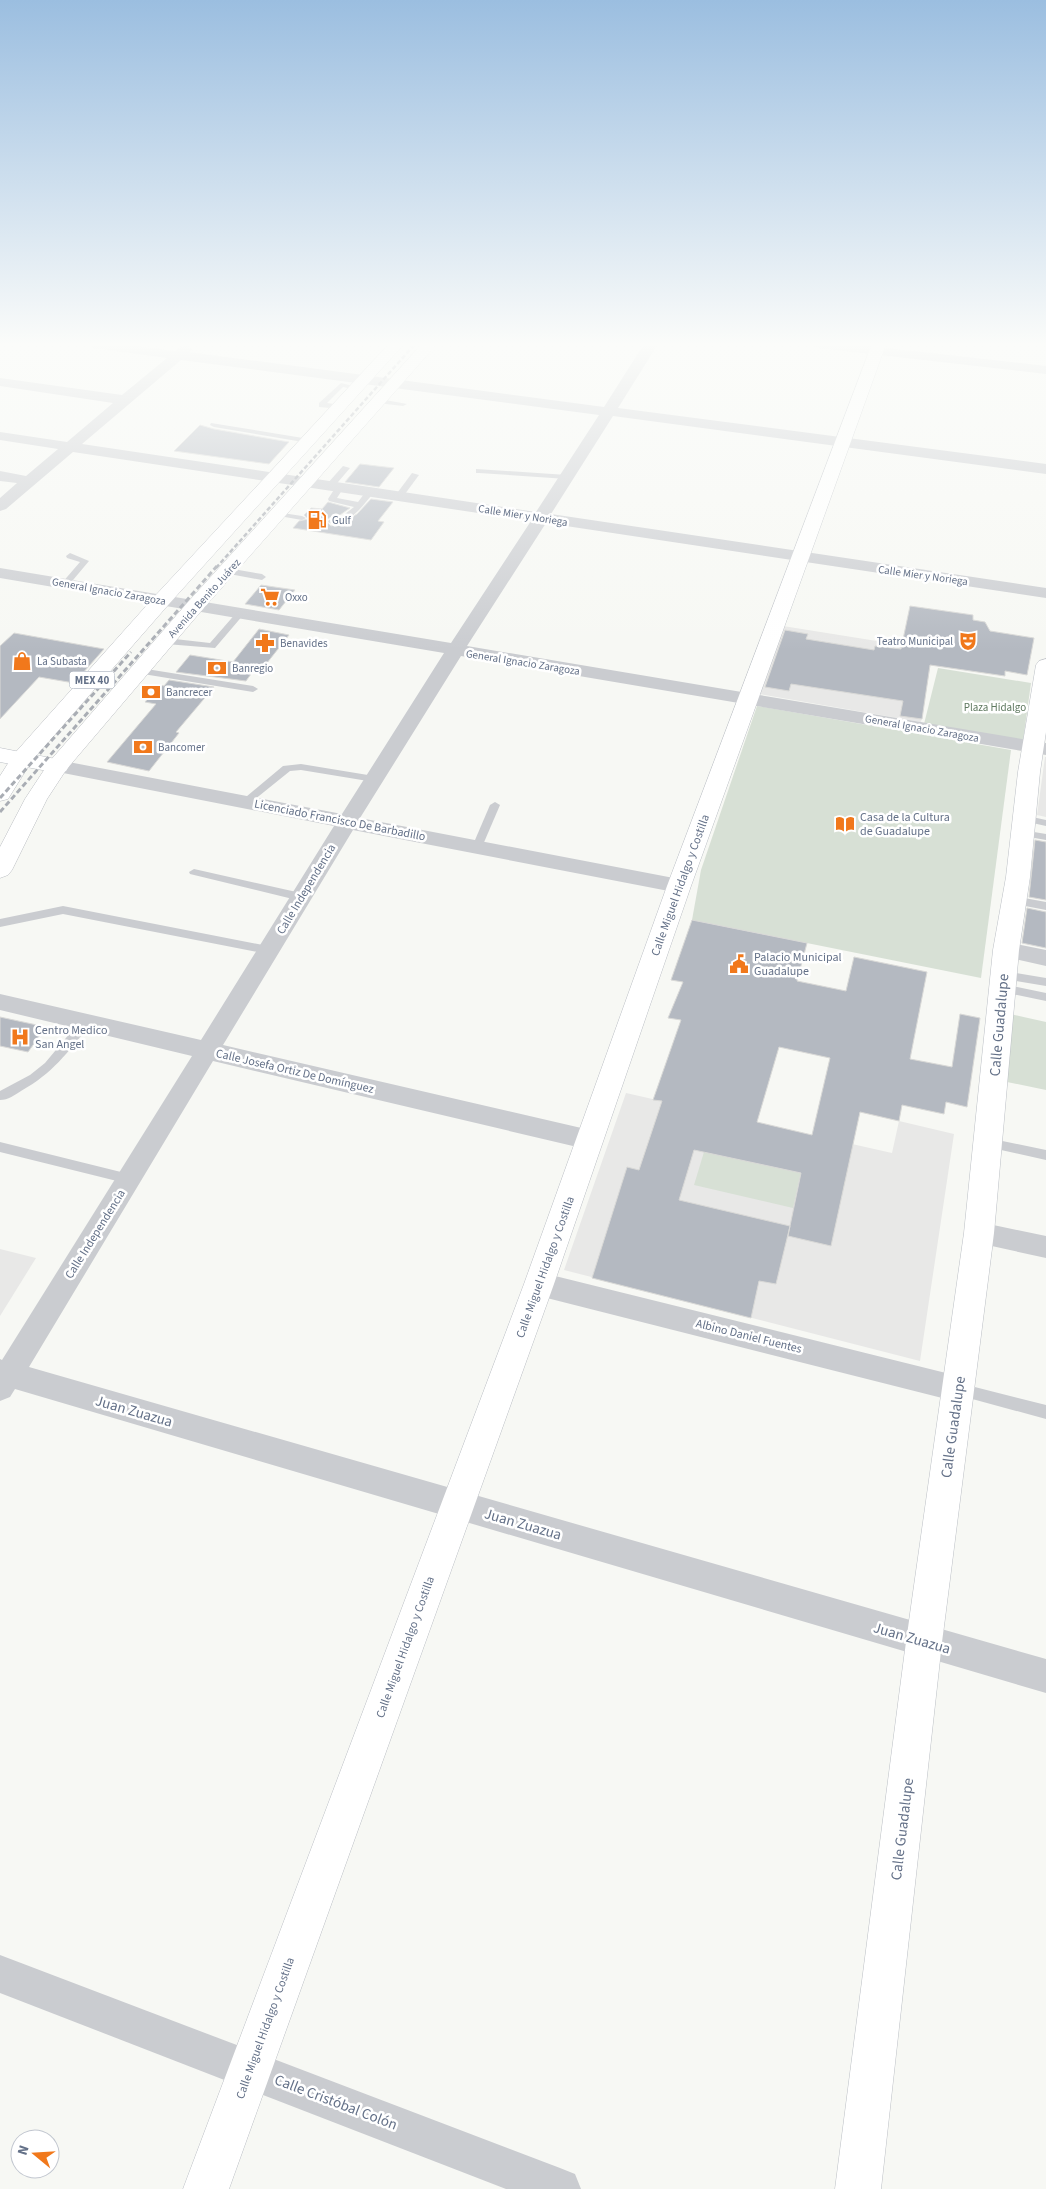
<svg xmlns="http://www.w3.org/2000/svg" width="1046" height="2189" viewBox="0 0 1046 2189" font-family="'Source Sans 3',sans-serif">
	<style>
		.built { fill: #e8e8e7 }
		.green { fill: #d7e0d5 }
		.building { fill: #b4b9c1; stroke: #d9d9d7; fill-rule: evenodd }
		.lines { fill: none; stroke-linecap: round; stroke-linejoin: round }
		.secondary-casing { stroke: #bbbfc5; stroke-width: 1 }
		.primary-casing { stroke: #babdc2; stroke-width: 1 }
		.lane { fill: #caccd0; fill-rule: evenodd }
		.street { fill: #caccd0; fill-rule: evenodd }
		.secondary { fill: #fff; fill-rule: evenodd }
		.primary { fill: #fff; fill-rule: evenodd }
		.rail-far1 { stroke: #a9adb4; stroke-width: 2.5; stroke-dasharray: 4.5 2.5; stroke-linecap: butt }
		.rail { stroke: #a9adb4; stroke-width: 3; stroke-dasharray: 5.5 3; stroke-linecap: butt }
		.labels { text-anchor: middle; stroke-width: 5; stroke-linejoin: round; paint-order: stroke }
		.far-street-label { font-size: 11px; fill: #647188; stroke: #fff }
		.far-poi-label { font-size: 11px; fill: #647188; stroke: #fff; text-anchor: start }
		.shield { fill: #fff; stroke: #929cac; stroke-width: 1 }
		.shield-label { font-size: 11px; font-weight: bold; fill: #647188 }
		.far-park-label { font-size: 11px; fill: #5f7960; stroke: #fff }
		.poi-label { font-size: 12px; fill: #647188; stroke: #fff; text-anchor: start }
		.street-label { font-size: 12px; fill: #647188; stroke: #fff }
		.near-street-label { font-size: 15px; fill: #647188; stroke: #fff }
	</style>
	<rect width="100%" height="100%" fill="#f7f8f4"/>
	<g class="built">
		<path d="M783 626 933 650 921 722 759 694Z"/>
		<path d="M1045 757H1046V817L1037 815Z"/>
		<path d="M626 1093 892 1153 899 1121 954 1134 920 1361 564 1270Z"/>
		<path d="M0 1249 36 1258 0 1316Z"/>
	</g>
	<g class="green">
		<path d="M938 668 1031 683 1023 741 924 724Z"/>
		<path d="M757 706 1011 750 981 978 692 920 701 870Z"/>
		<path d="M1010 1014 1046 1022V1090L1002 1081Z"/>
		<path d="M704 1152 801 1172 793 1208 694 1185Z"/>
	</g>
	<g class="building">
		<path d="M200 425 214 429 289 442 269 464 174 451Z"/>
		<path d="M360 464 394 468 379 487 345 482Z"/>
		<path d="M371 499 393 502 378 521 384 522 371 540 293 528 299 521 308 519 304 515 311 508 322 509 328 502 350 508 340 515 329 518 326 521 331 526 340 524 357 514Z"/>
		<path d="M261 585 295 590 279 610 245 604Z"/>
		<path d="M910 606 973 615V620L985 622 990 631 1034 638 1027 675 1005 671V676L930 665 922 719 900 716 903 701 791 684 789 691 765 687 785 630 808 634 806 639 874 650 875 646 901 649Z"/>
		<path d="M259 629 289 635 263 668 256 667 246 681 176 672 190 655 233 662Z"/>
		<path d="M14 633 104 649 74 683 39 677 0 719V646Z"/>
		<path d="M169 680 214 687 176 732 179 733 149 771 107 762 156 704 145 702 160 685 164 686Z"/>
		<path d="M1035 840 1046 842V900L1029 897Z"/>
		<path d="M1027 908 1046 912V948L1022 943Z"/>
		<path d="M692 920 807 943 797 981 846 991 854 957 927 972 910 1059 952 1067 960 1014 980 1018 967 1107 946 1102 944 1114 902 1105 899 1121 860 1112 831 1246 788 1236 790 1226 776 1284 759 1281 751 1318 592 1278 627 1167 639 1170 662 1101 653 1100 681 1020 668 1018 683 982 671 980ZM779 1047 830 1058 812 1135 757 1122ZM694 1150 801 1173 790 1226 679 1200Z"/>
		<path d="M0 1017 46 1027 28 1052 0 1046Z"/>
	</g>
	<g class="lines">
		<g class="secondary-casing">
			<g id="secondary">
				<path d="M872 344H886L691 886 554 1284 229 2189H183L524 1284 667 886Z"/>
				<path d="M1046 659V732L1040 772 1030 877 1019 950 994 1233 942 1642 881 2189H835L906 1642 964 1233 993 950 1006 877 1018 772 1036 665 1039 661Z"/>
				<path d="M0 748 66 761 69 766 66 771 58 773 0 762Z"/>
			</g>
		</g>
		<g class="primary-casing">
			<g id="primary">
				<path d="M389 344H404L169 604 31 762 8 799 0 801V776L14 754 155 596Z"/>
				<path d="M422 344H437L202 610 66 770 47 799 12 870 8 875 0 878V847L25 799 50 761 188 602Z"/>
			</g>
		</g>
		<g class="lane">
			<path d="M341 383 361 388 357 390 343 387 327 403 342 405V409L319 407V403Z"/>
			<path d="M380 399 407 404 403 406 377 403V399Z"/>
			<path d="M211 423 309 439 313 441 309 443 214 427 210 425Z"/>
			<path d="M343 466 350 468 333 488H327V484Z"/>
			<path d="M476 469 567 475 571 477 567 479 479 473H476Z"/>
			<path d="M412 473 419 475 402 498H396L395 496Z"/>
			<path d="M337 485 344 487 337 498 358 502 367 490 374 492C362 507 352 522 332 524L328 522 329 520 341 517 354 507 329 501 328 499Z"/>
			<path d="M276 512 302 516 306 518 302 520 279 516H276Z"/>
			<path d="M70 553 89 561 68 586 65 587 61 584 80 562 67 558 66 556Z"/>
			<path d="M227 568 262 574 266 577 262 580 224 573 223 571Z"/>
			<path d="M240 611 244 614 215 648 166 644 161 641 166 638 210 643 237 612Z"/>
			<path d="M140 668 253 686 258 689 253 692 137 673 135 671Z"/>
			<path d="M301 764 374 776 379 779 374 782 301 770 290 771 249 804H241L240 802 283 766Z"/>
			<path d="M495 802 500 805 482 847 481 849H473L472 847 490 805Z"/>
			<path d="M1023 815 1046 820V826L1019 820 1018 818Z"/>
			<path d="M1022 830 1046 834V840L1018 835 1017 833 1018 831Z"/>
			<path d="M194 869 301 893 306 897 301 901 190 874 189 872Z"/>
			<path d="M1014 896 1046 902V910L1010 903 1008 900Z"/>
			<path d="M63 906 268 946 274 950 268 954 63 914 0 927V919Z"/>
			<path d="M1003 971 1046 978V986L999 978 997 975 999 972Z"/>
			<path d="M1002 984 1046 993V1001L998 991 996 988 998 985Z"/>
			<path d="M85 1019 91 1023 89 1026C67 1053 53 1073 21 1091 15 1095 8 1100 0 1100V1091L30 1075 45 1063 81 1020Z"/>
			<path d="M988 1138 1046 1150V1160L983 1146 982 1143 983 1140Z"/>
			<path d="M0 1142 129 1174 134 1175 136 1179 134 1183 129 1184 0 1152Z"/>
			<path d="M959 1383 1046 1405V1419L954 1394 952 1389 954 1384Z"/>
		</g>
		<g class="street">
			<path d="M87 344H122L175 351 185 345 192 349 189 352 604 407 644 344H658L618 408 1046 464V474L613 416 551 514 1046 588V598L546 523 467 646 1046 743V755L461 656 360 818 679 879 687 881 690 886 687 891 679 893 353 830 223 1045 590 1130 599 1133 603 1140 599 1147 590 1150 213 1061 29 1367 1046 1659V1693L15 1389 10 1397 0 1401V1359L2 1360 192 1056 0 1010V994L201 1040 334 826 58 772 51 770 48 766 51 762 58 760 342 814 444 653 0 578V568L451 643 531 521 73 452 6 509 0 511V498L17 483 0 481V471L26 476 58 449 0 440V432L67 442 113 403 0 386V378L122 395 167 358 94 348ZM181 360 599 415 536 512 82 444Z"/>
			<path d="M811 344H851L1046 366V374L818 348Z"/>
			<path d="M1006 942 1046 950V966L998 955 995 950 998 945Z"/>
			<path d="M979 1222 1046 1236V1258L969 1241 965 1233 969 1225Z"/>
			<path d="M539 1272 958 1376 968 1380 973 1389 968 1398 958 1402 539 1296 529 1292 525 1284 529 1276Z"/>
			<path d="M0 1955 560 2168 575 2174 581 2189H506L0 1993Z"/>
		</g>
		<use href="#secondary" class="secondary"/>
		<use href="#primary" class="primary"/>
		<path class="rail-far1" d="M216 568 415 344"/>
		<g class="rail">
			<path d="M0 798 131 652"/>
			<path d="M0 812 217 566"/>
		</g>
	</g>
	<linearGradient id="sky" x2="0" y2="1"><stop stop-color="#9bbee0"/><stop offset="0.53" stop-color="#fbfcfa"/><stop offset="1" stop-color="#fbfcfa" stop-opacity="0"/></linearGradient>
	<rect width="1046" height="650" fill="url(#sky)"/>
	<defs>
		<g id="fuel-bare" transform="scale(1.5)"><path d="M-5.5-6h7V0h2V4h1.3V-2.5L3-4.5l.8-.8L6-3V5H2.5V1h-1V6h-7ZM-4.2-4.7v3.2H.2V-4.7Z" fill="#f1781b" stroke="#fff" stroke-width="2.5" paint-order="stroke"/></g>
		<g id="supermarket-bare" transform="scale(1.5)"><path d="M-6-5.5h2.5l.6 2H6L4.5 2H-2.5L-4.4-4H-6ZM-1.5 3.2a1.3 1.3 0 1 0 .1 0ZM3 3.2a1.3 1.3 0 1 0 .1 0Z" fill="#f1781b" stroke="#fff" stroke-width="2.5" paint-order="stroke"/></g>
		<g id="theatre-bare" transform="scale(1.5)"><path d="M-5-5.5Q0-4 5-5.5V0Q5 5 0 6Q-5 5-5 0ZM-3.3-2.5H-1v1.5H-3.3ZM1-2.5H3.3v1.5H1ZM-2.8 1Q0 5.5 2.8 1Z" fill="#f1781b" stroke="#fff" stroke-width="2.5" paint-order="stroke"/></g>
		<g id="pharmacy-bare" transform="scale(1.5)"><path d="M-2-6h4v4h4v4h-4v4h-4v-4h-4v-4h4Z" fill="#f1781b" stroke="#fff" stroke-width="2.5" paint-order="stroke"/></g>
		<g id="shop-bare" transform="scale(1.5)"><path d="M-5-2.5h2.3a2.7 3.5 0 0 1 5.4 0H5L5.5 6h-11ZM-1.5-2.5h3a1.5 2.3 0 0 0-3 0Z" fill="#f1781b" stroke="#fff" stroke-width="2.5" paint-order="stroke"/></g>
		<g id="bank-bare" transform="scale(1.5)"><path d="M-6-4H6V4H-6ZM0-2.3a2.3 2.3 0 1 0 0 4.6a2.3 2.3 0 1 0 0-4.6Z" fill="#f1781b" stroke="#fff" stroke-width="2.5" paint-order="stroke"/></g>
		<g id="library-bare" transform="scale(1.5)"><path d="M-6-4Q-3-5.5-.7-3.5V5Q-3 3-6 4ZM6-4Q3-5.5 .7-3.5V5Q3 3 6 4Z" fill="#f1781b" stroke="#fff" stroke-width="2.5" paint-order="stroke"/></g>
		<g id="civic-bare" transform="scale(1.5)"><path d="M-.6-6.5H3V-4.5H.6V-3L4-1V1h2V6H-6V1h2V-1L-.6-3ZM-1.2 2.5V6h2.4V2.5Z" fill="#f1781b" stroke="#fff" stroke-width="2.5" paint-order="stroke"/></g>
		<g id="hospital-bare" transform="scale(1.5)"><path d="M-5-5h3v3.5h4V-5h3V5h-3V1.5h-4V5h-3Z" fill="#f1781b" stroke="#fff" stroke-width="2.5" paint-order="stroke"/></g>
	</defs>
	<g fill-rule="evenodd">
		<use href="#fuel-bare" x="317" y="520"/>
		<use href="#supermarket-bare" x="270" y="597"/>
		<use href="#theatre-bare" x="968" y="641"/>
		<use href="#pharmacy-bare" x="265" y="643"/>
		<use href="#shop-bare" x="22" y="661"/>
		<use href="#bank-bare" x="217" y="668"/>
		<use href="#bank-bare" x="151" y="692"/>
		<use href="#bank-bare" x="143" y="747"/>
		<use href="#library-bare" x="845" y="824"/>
		<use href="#civic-bare" x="739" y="964"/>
		<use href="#hospital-bare" x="20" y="1037"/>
	</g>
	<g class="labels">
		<g class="far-street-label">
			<text transform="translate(523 515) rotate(9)" y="4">Calle Mier y Noriega</text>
			<text transform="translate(923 575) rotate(8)" y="4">Calle Mier y Noriega</text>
			<text transform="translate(109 591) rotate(10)" y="4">General Ignacio Zaragoza</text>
			<text transform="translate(204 598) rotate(-48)" y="4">Avenida Benito Juárez</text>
			<text transform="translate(523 662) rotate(9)" y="4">General Ignacio Zaragoza</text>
			<text transform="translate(922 728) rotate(10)" y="4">General Ignacio Zaragoza</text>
		</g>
		<g class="far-poi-label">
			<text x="332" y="524">Gulf</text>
			<text x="285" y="601">Oxxo</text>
			<text x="953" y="645" text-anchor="end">Teatro Municipal</text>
			<text x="280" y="647">Benavides</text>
			<text x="37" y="665">La Subasta</text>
			<text x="232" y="672">Banregio</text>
			<text x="166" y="696">Bancrecer</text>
			<text x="158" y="751">Bancomer</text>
		</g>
		<rect class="shield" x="69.5" y="671.5" width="45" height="17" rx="4"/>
		<g class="shield-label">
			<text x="92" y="684">MEX 40</text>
		</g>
		<g class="far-park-label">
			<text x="995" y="711">Plaza Hidalgo</text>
		</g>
		<g class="poi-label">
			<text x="860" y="821">Casa de la Cultura<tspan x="860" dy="14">de Guadalupe</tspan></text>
			<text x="754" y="961">Palacio Municipal<tspan x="754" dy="14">Guadalupe</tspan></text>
			<text x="35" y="1034">Centro Medico<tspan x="35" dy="14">San Angel</tspan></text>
		</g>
		<g class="street-label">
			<text transform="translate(340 820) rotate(11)" y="4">Licenciado Francisco De Barbadillo</text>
			<text transform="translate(680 885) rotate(-70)" y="4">Calle Miguel Hidalgo y Costilla</text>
			<text transform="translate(306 889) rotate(-59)" y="4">Calle Independencia</text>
			<text transform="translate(295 1071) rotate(13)" y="4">Calle Josefa Ortiz De Domínguez</text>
			<text transform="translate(95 1234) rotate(-58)" y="4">Calle Independencia</text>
			<text transform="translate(545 1267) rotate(-70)" y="4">Calle Miguel Hidalgo y Costilla</text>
			<text transform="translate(749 1336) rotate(14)" y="4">Albino Daniel Fuentes</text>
			<text transform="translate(405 1647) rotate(-70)" y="4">Calle Miguel Hidalgo y Costilla</text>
			<text transform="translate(265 2028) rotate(-70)" y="4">Calle Miguel Hidalgo y Costilla</text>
		</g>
		<g class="near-street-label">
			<text transform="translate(999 1025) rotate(-85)" y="5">Calle Guadalupe</text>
			<text transform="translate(134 1411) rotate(16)" y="5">Juan Zuazua</text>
			<text transform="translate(953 1427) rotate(-82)" y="5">Calle Guadalupe</text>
			<text transform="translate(523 1524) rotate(16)" y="5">Juan Zuazua</text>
			<text transform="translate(912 1638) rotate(16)" y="5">Juan Zuazua</text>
			<text transform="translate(902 1829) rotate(-83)" y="5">Calle Guadalupe</text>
			<text transform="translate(336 2102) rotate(21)" y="5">Calle Cristóbal Colón</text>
		</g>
	</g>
	<g transform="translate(35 2154) rotate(288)"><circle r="24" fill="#ffffff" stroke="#c1c6cf"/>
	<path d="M0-4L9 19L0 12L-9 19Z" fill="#f1781b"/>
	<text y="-8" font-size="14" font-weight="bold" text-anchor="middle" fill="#647188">N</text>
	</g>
</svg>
